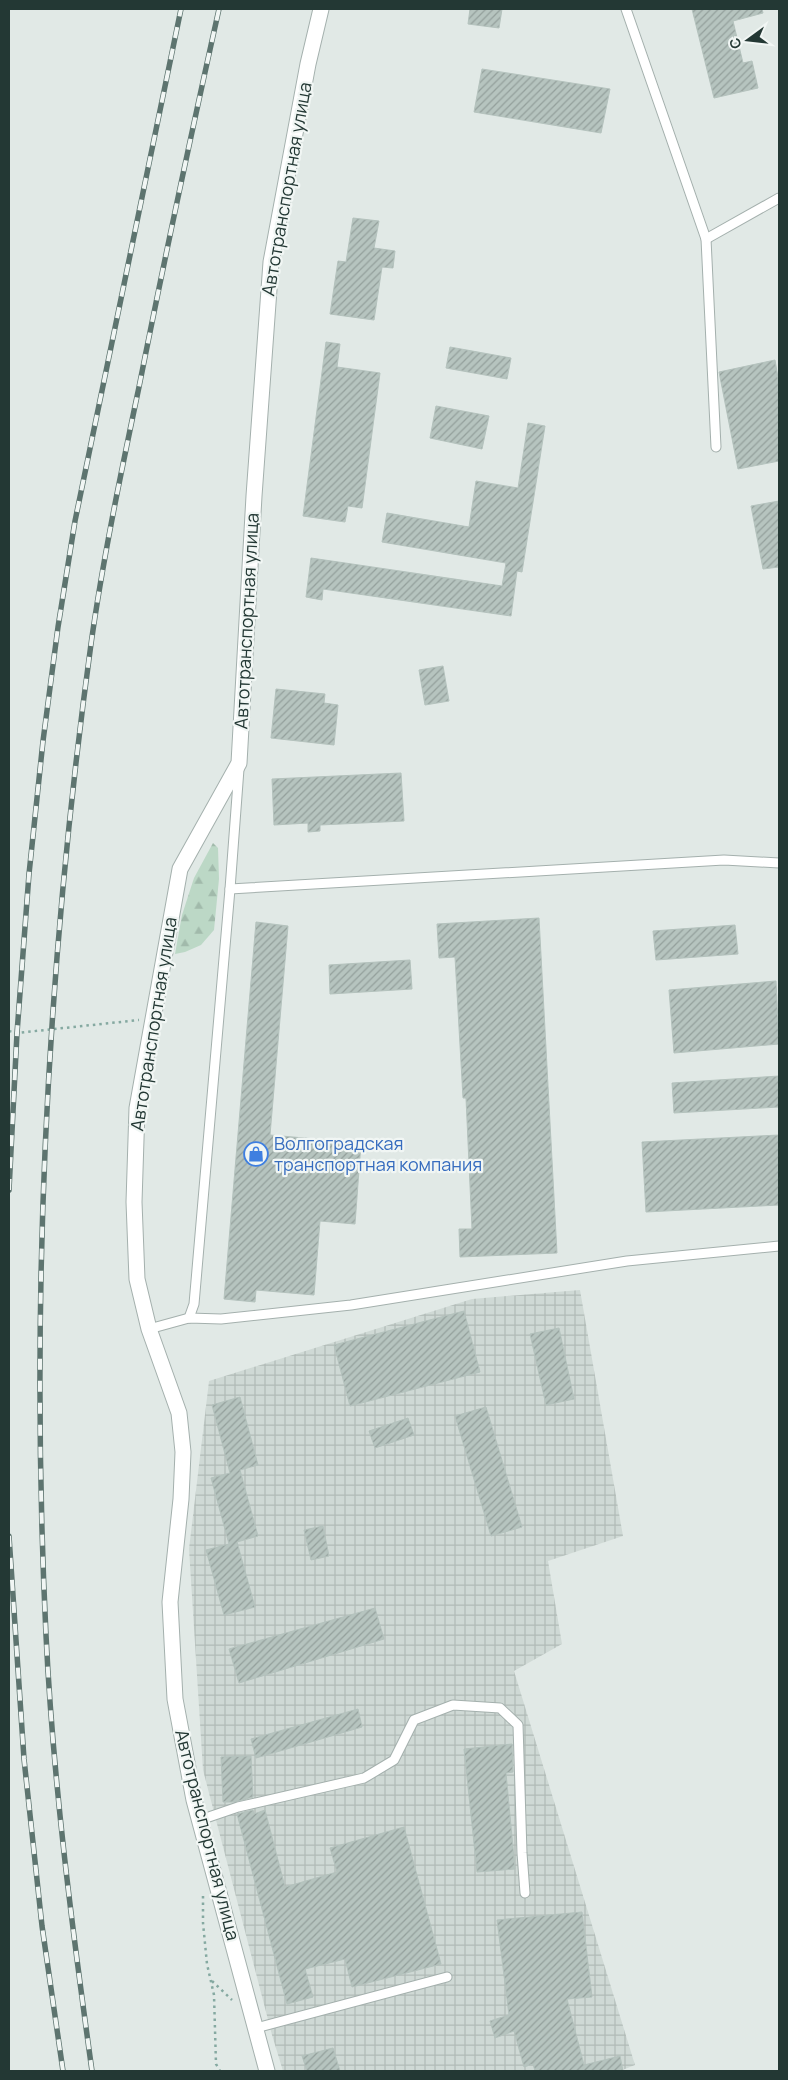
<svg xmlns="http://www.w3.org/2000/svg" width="788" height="2080" viewBox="0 0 788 2080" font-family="Manrope,sans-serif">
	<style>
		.industrial { fill: url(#industrial-grid) }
		.forest { fill: url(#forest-firs) }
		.building { fill: url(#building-hatch); stroke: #b4c2bd }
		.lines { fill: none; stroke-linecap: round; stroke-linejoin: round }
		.lane-casing { stroke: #a4b0ad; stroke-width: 11 }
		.street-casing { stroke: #a4b0ad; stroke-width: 17 }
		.path { stroke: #85a9a1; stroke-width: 2.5; stroke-dasharray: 2.5 4; stroke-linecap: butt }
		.lane { stroke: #fff; stroke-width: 9 }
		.street { stroke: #fff; stroke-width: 15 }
		.rail-casing { stroke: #5d746f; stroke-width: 5.5 }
		.rail { stroke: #f1f6f4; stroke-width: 4; stroke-dasharray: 11; stroke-linecap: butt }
		.labels { text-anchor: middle; stroke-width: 4.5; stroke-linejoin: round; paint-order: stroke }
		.street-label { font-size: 18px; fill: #233834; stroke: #f1f6f4 }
		.shop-label { font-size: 18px; fill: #366cbe; stroke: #f1f6f4; text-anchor: start }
	</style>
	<defs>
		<pattern id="industrial-grid" width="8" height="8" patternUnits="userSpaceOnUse" patternTransform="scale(1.25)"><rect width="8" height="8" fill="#cfd9d5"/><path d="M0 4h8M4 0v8" fill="none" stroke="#b1bbb7"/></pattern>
		<pattern id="forest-firs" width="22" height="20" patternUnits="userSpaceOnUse" patternTransform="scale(1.25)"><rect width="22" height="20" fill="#bcd8c6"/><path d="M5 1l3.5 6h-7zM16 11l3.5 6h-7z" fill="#a1baab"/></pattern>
		<pattern id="building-hatch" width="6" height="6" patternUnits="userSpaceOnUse" patternTransform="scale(1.25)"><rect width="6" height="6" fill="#b6c4bf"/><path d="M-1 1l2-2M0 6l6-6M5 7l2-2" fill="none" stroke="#94a09c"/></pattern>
	</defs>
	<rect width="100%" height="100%" fill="#e1e9e6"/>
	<path class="industrial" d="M580 1290 623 1536 548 1561 562 1644 514 1671 635 2065 620 2071H283L272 2035 203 1770 189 1549 209 1381 472 1299Z"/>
	<path class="forest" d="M213 843 218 848 219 879 214 930 201 945 185 952 175 954 182 915 194 878Z"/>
	<g class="building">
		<path d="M470 9H502L499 28 468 24Z"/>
		<path d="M692 9H762L763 13 733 21 743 63 752 61 758 88 714 98Z"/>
		<path d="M482 69 610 89 601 133 474 112Z"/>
		<path d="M353 218 379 221 374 248 395 251 393 268 382 267 374 320 330 314 338 261 346 262Z"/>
		<path d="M326 342 340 344 337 367 380 373 362 508 348 506 345 522 303 516Z"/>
		<path d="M450 347 511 358 507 379 446 368Z"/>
		<path d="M775 360 779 384V461L738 469 719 372Z"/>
		<path d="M436 406 489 416 482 449 430 438Z"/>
		<path d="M528 423 545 426 522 572 517 571 511 616 323 589 322 600 306 597 311 558 502 586 506 563 382 542 387 513 469 527 476 481 518 488Z"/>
		<path d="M779 501V567L763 569 751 506Z"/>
		<path d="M443 666 449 701 425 705 419 670Z"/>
		<path d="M276 689 325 694 324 703 338 705 334 745 271 738Z"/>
		<path d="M401 773 404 821 320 825V831L308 832V823L274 825 272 779Z"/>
		<path d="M539 918 557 1253 460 1257 459 1229H472L466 1098H463L455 957 439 958 437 924Z"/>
		<path d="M256 922 288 926 270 1135 361 1143 355 1224 320 1221 314 1295 256 1290 255 1302 224 1299Z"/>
		<path d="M735 925 738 954 656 960 653 931Z"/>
		<path d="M410 960 412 989 330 994 329 965Z"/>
		<path d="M776 981 779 1044 674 1053 669 990Z"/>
		<path d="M779 1076V1107L674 1113 672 1083Z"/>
		<path d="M779 1135V1205L646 1212 642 1142Z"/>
		<path d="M464 1311 480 1372 350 1406 334 1345Z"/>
		<path d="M559 1328 574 1399 546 1405 530 1334Z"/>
		<path d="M240 1397 258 1465 240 1470 258 1536 237 1542 255 1607 224 1615 206 1550 229 1544 211 1478 230 1473 212 1405Z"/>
		<path d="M486 1407 522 1527 491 1536 455 1416Z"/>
		<path d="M408 1418 414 1435 375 1448 369 1431Z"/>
		<path d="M323 1526 329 1556 311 1560 304 1530Z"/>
		<path d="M375 1608 384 1639 239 1683 229 1649Z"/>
		<path d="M358 1709 362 1727 256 1758 251 1739Z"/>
		<path d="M512 1744 513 1772 506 1773 515 1869 477 1872 464 1749Z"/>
		<path d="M251 1756 253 1797 234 1802H223L221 1757Z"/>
		<path d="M253 1810 254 1814 265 1810 285 1887 337 1872 330 1848 404 1827 441 1964 352 1987 345 1959 305 1969 313 1997 287 2004 237 1814Z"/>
		<path d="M582 1912 592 1997 567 1999 584 2065 620 2056 623 2071H535L533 2064 524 2067 514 2031 495 2038 490 2021 509 2015 497 1920Z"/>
		<path d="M333 2048 340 2071H307L302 2056Z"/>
	</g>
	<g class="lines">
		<g class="lane-casing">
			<g id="lane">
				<path d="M626 9 706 239 716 447"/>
				<path d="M706 239 779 198"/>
				<path d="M230 889 724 860 779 863"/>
				<path d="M189 1318 194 1304 230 889 239 769"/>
				<path d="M149 1329 189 1318 221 1319 351 1305 627 1261 779 1246"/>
				<path d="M200 1820 238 1807 364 1778 394 1760 414 1720 453 1705 500 1708 518 1725 522 1853 525 1893"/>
				<path d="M256 2028 447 1977"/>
			</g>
		</g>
		<g class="street-casing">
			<path id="street" d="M267 2071 194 1800 175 1699 170 1602 181 1499 183 1452 179 1413 149 1329 137 1279 134 1202 137 1108 180 869 239 763 254 496 271 262 308 64 321 9"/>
		</g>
		<g class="path">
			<path d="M9 1031 17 1033 139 1020"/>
			<path d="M203 1896V1923L207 1964 214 1995 216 2064 220 2071"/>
			<path d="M212 1981 232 2000"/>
		</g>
		<use href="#lane" class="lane"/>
		<use href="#street" class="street"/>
		<g class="rail-casing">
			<g id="rail">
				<path d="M9 1190 17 1033 29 874 43 741 58 627 75 521 181 9"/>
				<path d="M9 1536 24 1759 42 1926 63 2071"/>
				<path d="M92 2071C72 1927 53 1781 46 1635 30 1304 46 972 91 644 103 558 121 473 139 387 164 261 191 135 219 9"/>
			</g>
		</g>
		<use href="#rail" class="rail"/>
	</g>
	<defs>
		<g id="shop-ring" transform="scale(1.25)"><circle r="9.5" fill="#f1f6f4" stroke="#3f7fe0" stroke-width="1.5"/><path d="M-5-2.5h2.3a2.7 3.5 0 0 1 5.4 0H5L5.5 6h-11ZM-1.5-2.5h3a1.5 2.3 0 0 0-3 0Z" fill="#3f7fe0"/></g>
	</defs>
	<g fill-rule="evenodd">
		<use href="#shop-ring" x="256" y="1154"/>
	</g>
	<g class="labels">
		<g class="street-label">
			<text transform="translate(287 189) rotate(-80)" y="6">Автотранспортная улица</text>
			<text transform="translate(247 621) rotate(-87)" y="6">Автотранспортная улица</text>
			<text transform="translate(154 1024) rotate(-81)" y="6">Автотранспортная улица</text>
			<text transform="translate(207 1835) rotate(76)" y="6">Автотранспортная улица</text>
		</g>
		<g class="shop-label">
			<text x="274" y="1150">Волгоградская<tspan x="274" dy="21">транспортная компания</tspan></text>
		</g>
	</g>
	<rect width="788" height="2080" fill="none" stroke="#233834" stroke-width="20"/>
	<g transform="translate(748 40) rotate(255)" stroke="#f1f6f4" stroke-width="4" paint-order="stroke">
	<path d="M0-4L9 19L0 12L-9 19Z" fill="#233834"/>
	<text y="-8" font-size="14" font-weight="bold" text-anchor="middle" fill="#233834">С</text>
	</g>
</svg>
